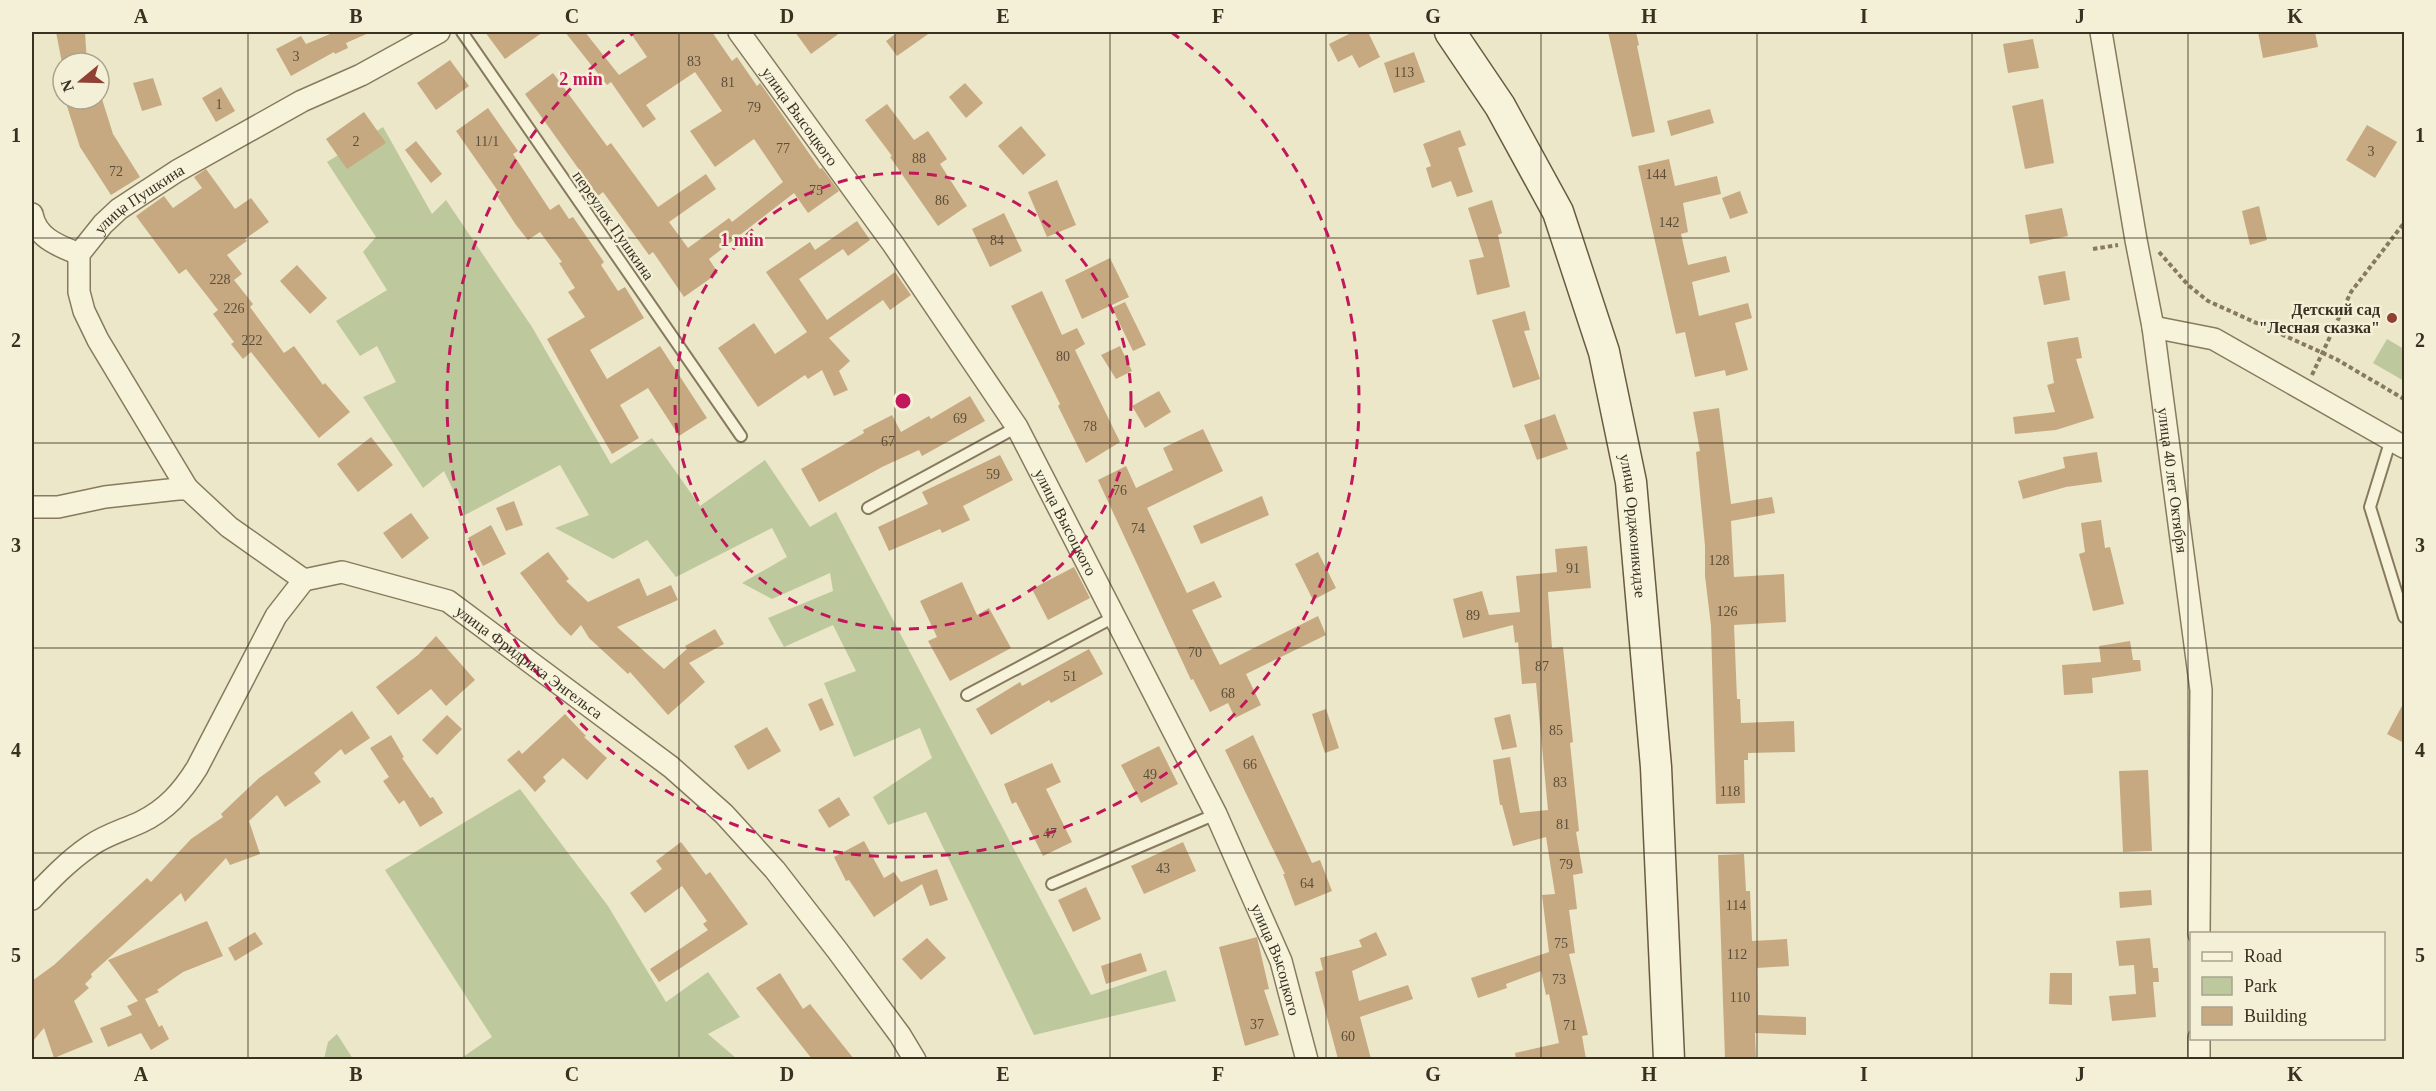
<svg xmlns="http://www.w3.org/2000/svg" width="2436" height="1091" viewBox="0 0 2436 1091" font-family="'Times New Roman',serif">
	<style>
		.green { fill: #bdc99d }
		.building { fill: #c7a981 }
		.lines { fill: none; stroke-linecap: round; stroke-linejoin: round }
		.lane-casing { stroke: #877a5e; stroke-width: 14 }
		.street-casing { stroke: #877a5e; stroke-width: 24 }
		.secondary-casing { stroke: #695b41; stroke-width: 33 }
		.path { stroke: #877a5e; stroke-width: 4; stroke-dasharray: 4.5 3; stroke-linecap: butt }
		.lane { stroke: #f7f3db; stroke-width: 10 }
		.street { stroke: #f7f3db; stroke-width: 21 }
		.secondary { stroke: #f7f3db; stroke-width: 30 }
		.grid { fill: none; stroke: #383021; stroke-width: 1.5; stroke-opacity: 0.55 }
		.ring { fill: none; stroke: #c2185b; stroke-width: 3; stroke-dasharray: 10 8 }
		.poi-dot { fill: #914133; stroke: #f4f0d8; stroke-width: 2 }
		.labels { text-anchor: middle; stroke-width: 5; stroke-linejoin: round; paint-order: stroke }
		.number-label { font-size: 14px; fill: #5c4e39 }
		.street-label { font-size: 16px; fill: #383021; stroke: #f4f0d8 }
		.poi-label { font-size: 16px; font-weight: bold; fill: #383021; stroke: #f4f0d8; text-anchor: end }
		.centre { fill: #c2185b; stroke: #f4f0d8; stroke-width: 3 }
		.ring-label { font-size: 18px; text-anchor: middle; font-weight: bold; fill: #c2185b; stroke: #f4f0d8; stroke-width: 5; stroke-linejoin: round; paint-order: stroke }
		.neatline { fill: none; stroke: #383021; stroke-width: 2 }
		.grid-label { font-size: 20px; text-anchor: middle; font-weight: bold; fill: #383021 }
	</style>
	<rect width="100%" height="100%" fill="#ece7c8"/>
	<g class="green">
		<path d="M383 127 432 214 446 200 532 327 611 464 652 438 700 506 765 460 810 527 836 512 1091 995 1166 970 1176 1001 1034 1035 926 812 888 825 873 797 932 758 920 728 854 757 824 683 856 671 833 625 784 647 768 618 833 591 830 573 772 599 742 583 787 557 772 528 676 577 647 540 613 559 555 528 589 515 560 465 465 515 444 471 423 488 363 397 396 382 377 346 360 356 336 321 387 290 363 252 376 237 327 162Z"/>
		<path d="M2387 339 2404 349V381L2373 363Z"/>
		<path d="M520 789 608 906 666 1002 708 972 740 1017 708 1034 737 1059H460L492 1037 385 870Z"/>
		<path d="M337 1034 353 1059H324L328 1042Z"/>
	</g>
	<g class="building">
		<path d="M56 32H85L87 63H62Z"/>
		<path d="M335 32H371L346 43 348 48 335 54 334 52 291 76 276 49 301 36 306 44Z"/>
		<path d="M485 32H543L505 59Z"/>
		<path d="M565 32H585L619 75 647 57 630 32H712L732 61 737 57 757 86 760 83 820 169 822 168 839 191 808 213 794 193 709 259 718 273 684 297 653 252 649 255 603 192 598 196 525 94 553 73 607 146 611 143 658 207 706 174 716 189 669 222 688 248 729 218 732 222 783 182 754 139 715 167 690 131 722 111 695 72 646 105 656 119 643 128 611 82 607 85Z"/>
		<path d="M795 32H841L811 54Z"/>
		<path d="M898 32H931L897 56 886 41Z"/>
		<path d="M1353 32H1368L1380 57 1359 68 1352 55 1338 62 1329 44Z"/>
		<path d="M1608 32H1636L1639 45 1637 46 1655 132 1632 137Z"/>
		<path d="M2258 32H2315L2318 47 2263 58Z"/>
		<path d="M2033 39 2039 68 2008 73 2003 44Z"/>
		<path d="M1414 52 1425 82 1394 93 1384 63Z"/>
		<path d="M450 60 469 86 436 110 417 83Z"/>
		<path d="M153 78 162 105 142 111 133 83Z"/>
		<path d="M965 83 983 103 966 118 949 97Z"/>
		<path d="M221 87 235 111 216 122 202 98Z"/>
		<path d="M69 99H102L113 134 140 177 111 195 80 147 66 103 69 102Z"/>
		<path d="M2043 99 2054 163 2025 169 2012 106Z"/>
		<path d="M887 104 914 140 928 131 947 159 940 164 967 206 938 226 890 157 892 156 865 120Z"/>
		<path d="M488 108 518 151 513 154 550 210 559 204 569 219 573 217 604 262 601 265 618 291 625 287 644 318 590 350 607 379 660 346 707 418 679 436 648 388 620 405 639 438 612 454 587 411 547 339 585 317 568 292 575 288 559 263 562 262 540 232 528 240 516 225 497 196 500 194 456 131Z"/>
		<path d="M1710 109 1714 123 1671 136 1667 121Z"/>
		<path d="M364 112 386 143 347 169 326 139Z"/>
		<path d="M2367 125 2397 142 2375 178 2346 160Z"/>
		<path d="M1021 126 1046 155 1023 175 998 146Z"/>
		<path d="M1460 130 1466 145 1458 148 1473 192 1457 197 1451 181 1432 188 1426 168 1431 166 1423 144Z"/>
		<path d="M416 141 442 174 431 183 405 150Z"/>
		<path d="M1669 159 1675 186 1717 176 1721 194 1683 203 1688 232 1681 234 1688 265 1726 256 1730 272 1692 282 1699 316 1748 303 1752 318 1735 323 1748 370 1726 376 1725 370 1695 377 1685 332 1676 334 1638 166Z"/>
		<path d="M206 169 235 209 251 198 269 222 245 239 247 241 227 255 242 274 234 280 253 304 250 307 284 353 294 346 323 385 325 383 350 412 319 438 251 352 243 359 231 344 234 342 213 314 218 310 186 269 179 274 136 216 164 196 173 208 202 188 194 177Z"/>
		<path d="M1057 180 1076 225 1047 237 1028 192Z"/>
		<path d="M1740 191 1748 213 1730 219 1722 198Z"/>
		<path d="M1492 200 1502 233 1498 235 1510 287 1477 295 1469 260 1484 257 1468 208Z"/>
		<path d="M2259 206 2267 240 2250 245 2242 211Z"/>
		<path d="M2062 208 2068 236 2030 244 2025 215Z"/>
		<path d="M1004 213 1022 251 990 267 972 229Z"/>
		<path d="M857 221 870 240 848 256 843 249 799 279 827 320 895 272 911 295 890 310 883 300 829 338 850 361 839 371 848 390 834 396 822 370 808 379 805 375 758 407 718 348 754 323 775 354 807 332 766 272 810 242 815 250Z"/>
		<path d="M1110 258 1129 297 1082 319 1065 280Z"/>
		<path d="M297 265 327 298 310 314 280 281Z"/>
		<path d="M2065 271 2070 300 2044 305 2038 276Z"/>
		<path d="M1042 291 1062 335 1077 328 1085 344 1075 350 1120 442 1086 463 1058 406 1060 404 1011 306Z"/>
		<path d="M1125 302 1146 345 1133 351 1112 308Z"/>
		<path d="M1525 311 1530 330 1524 331 1540 379 1513 388 1492 320Z"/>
		<path d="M2078 337 2082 358 2076 359 2094 418 2056 430 2015 434 2013 417 2055 412 2047 385 2054 383 2047 342Z"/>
		<path d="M1120 346 1132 371 1116 379 1101 355Z"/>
		<path d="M1159 391 1171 412 1145 428 1132 406Z"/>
		<path d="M970 396 985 421 922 456 919 450 882 467 819 502 801 469 864 433 863 430 892 415 901 432 929 416 931 419Z"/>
		<path d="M1719 408 1731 504 1772 497 1775 513 1731 521 1734 577 1784 574 1786 622 1734 625 1737 699H1740L1741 723 1794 721 1795 752 1748 753V760H1744L1745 803 1716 804 1711 626 1705 576V546L1696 452 1700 451 1693 412Z"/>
		<path d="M1555 414 1568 449 1537 460 1524 425Z"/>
		<path d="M1203 429 1223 471 1147 508 1187 593 1214 581 1222 597 1192 610 1220 665 1318 616 1326 635 1246 674 1261 705 1235 718 1228 703 1210 712 1193 679 1191 680 1098 480 1126 466 1136 488 1173 470 1163 448Z"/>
		<path d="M371 437 393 465 358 492 337 464Z"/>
		<path d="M2097 452 2102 482 2066 487 2023 499 2018 481 2065 468 2063 457Z"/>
		<path d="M1000 455 1013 480 963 506 970 520 942 533 940 529 889 551 878 527 928 504 922 492Z"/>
		<path d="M1262 496 1269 515 1201 544 1193 526Z"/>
		<path d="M514 501 523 525 506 531 496 508Z"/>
		<path d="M411 513 429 538 402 559 383 533Z"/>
		<path d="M2101 520 2105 548 2110 547 2124 604 2093 611 2079 554 2085 552 2081 523Z"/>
		<path d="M491 525 506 554 483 566 468 538Z"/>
		<path d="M1587 546 1591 588 1548 592 1552 648 1563 647 1573 742 1570 743 1579 831 1576 832 1583 873 1573 875 1577 909 1569 910 1575 953 1569 954 1588 1035 1582 1036 1586 1059H1516L1515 1053 1559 1043 1549 994 1546 995 1541 971 1506 984 1507 988 1478 998 1471 978 1549 952 1542 895 1555 894 1546 837 1513 846 1502 805H1500L1493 760 1510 757 1520 813 1548 810 1536 683 1522 684 1518 642 1515 643 1513 625 1463 638 1453 599 1482 591 1489 615 1520 612 1516 576 1557 572 1555 549Z"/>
		<path d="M548 552 569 579 566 581 588 602 639 578 647 596 671 585 678 600 617 627 664 669 687 649 685 646 715 629 724 644 689 663 705 682 668 715 630 672 628 674 589 638 581 625 571 636 558 623 520 573Z"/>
		<path d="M1318 552 1336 588 1313 600 1295 564Z"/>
		<path d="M1074 567 1090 598 1048 620 1032 589Z"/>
		<path d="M962 582 977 615 989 608 1011 648 950 681 928 641 937 637 920 601Z"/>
		<path d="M436 636 475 680 446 706 431 689 398 715 376 687 418 655Z"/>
		<path d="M2130 641 2133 660H2140L2141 671 2092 678 2093 693 2064 695 2062 665 2101 662 2099 646Z"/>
		<path d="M1089 649 1103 674 1051 703 1049 700 991 735 976 709 1020 682 1022 686Z"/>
		<path d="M822 698 834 725 820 731 808 704Z"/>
		<path d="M2404 702V743L2387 734Z"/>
		<path d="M1326 709 1339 748 1325 753 1312 714Z"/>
		<path d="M352 711 370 738 345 755 341 749 314 773 321 782 285 807 277 795 249 821 260 854 230 865 226 858 185 902 181 893 91 974 92 977 85 984 89 988 74 1001 93 1042 54 1058 44 1028 32 1042V981L54 965 147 878 151 882 191 839 223 817 221 814 259 778Z"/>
		<path d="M565 714 586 736 584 737 607 758 587 780 563 758 543 777 546 781 535 792 507 760 519 750 522 754Z"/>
		<path d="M1510 714 1517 747 1502 750 1494 718Z"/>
		<path d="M447 715 462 729 437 755 422 740Z"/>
		<path d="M767 727 781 751 748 770 734 746Z"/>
		<path d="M391 735 404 757 402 758 430 798 433 797 443 813 420 827 404 800 399 804 383 781 389 777 370 748Z"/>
		<path d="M1253 735 1312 863 1320 860 1332 891 1295 906 1283 874H1285L1225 750Z"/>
		<path d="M1159 746 1178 784 1141 803 1121 765Z"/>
		<path d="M1052 763 1061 782 1046 789 1072 842 1043 856 1016 802 1012 804 1004 784Z"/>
		<path d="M2148 770 2152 851 2123 852 2119 771Z"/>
		<path d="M839 797 850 815 829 828 818 810Z"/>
		<path d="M864 841 884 878 894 872 901 882 937 869 948 900 930 906 922 884 874 917 849 880 846 881 834 857Z"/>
		<path d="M681 842 706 875 710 872 748 924 659 982 650 969 708 930 703 924 707 921 682 886 645 913 630 893 662 869 656 861Z"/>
		<path d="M1183 842 1196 871 1144 894 1131 866Z"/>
		<path d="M1744 854 1746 891H1750L1752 941 1787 939 1789 966 1757 968 1758 1015 1806 1017V1035L1755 1033 1756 1059H1725L1718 855Z"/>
		<path d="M1086 887 1101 919 1073 932 1058 900Z"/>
		<path d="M2151 890 2152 905 2120 908 2119 892Z"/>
		<path d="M207 921 223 956 183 972 157 990 159 992 145 999 159 1027 162 1025 169 1039 151 1050 141 1033 108 1047 100 1028 132 1015 127 1006 138 1001 108 960Z"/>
		<path d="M255 932 263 944 235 961 228 948Z"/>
		<path d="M1376 932 1387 955 1352 971 1359 1001 1408 985 1413 999 1360 1017 1371 1059H1338L1315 972 1323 970 1320 958 1362 947 1359 940Z"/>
		<path d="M1257 937 1269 989 1264 990 1279 1035 1245 1046 1219 947Z"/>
		<path d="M927 938 946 958 921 980 902 959Z"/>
		<path d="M2150 938 2153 968H2158L2159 982H2153L2156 1017 2112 1021 2109 996 2136 994 2134 965 2119 966 2116 941Z"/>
		<path d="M1141 953 1147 971 1106 984 1101 966Z"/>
		<path d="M780 973 803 1009 810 1004 854 1059H812L756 988Z"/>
		<path d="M2050 973H2072V1005L2049 1004Z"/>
	</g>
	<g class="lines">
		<g class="lane-casing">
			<g id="lane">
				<path d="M462 32 741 436"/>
				<path d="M2391 439 2370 507 2404 617"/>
				<path d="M868 508 1017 427"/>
				<path d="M967 695 1114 617"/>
				<path d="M1052 884 1216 814"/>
			</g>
		</g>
		<g class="street-casing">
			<g id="street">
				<path id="s1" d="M739 32 893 244 1017 427 1216 814 1281 961 1307 1060"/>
				<path id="s2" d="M2101 32 2136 240 2153 327 2201 690 2199 934"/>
				<path d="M32 214C36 238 59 246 79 254"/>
				<path d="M2153 327 2214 339 2404 447"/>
				<path id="s3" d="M187 488 98 340 84 311 79 292V254L103 224 119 209 177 171 302 101 361 75 439 32"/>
				<path id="s4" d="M32 507H58L105 497 187 488 229 527 304 580 342 572 448 601 671 767 724 814 775 870 837 950 900 1035 915 1060"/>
				<path d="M32 899C50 880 68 861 90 846 105 835 124 830 141 822 166 810 182 792 197 768L276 616 304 580"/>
				<path d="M2199 1060V1038"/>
			</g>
		</g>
		<g class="secondary-casing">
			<g id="secondary">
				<path id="s5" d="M1450 32 1500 106 1558 212 1604 352 1631 482 1656 767 1669 1060"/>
			</g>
		</g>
		<g class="path">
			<path d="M2093 249 2118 245"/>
			<path d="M2159 252 2188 285 2208 301 2336 359 2404 399"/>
			<path d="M2312 375 2351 292 2404 223"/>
		</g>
		<use href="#lane" class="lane"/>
		<use href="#street" class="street"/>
		<use href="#secondary" class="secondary"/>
	</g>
	<path class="grid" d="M248 32V1060M464 32V1060M679 32V1060M895 32V1060M1110 32V1060M1326 32V1060M1541 32V1060M1757 32V1060M1972 32V1060M2188 32V1060M32 238H2404M32 443H2404M32 648H2404M32 853H2404"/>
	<g class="ring">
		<circle cx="903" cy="401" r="228"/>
		<path d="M1171 32A456 456 0 1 1 635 32"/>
	</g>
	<circle class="poi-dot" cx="2392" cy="318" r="6"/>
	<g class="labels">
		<g class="number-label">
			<text x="296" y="61">3</text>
			<text x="694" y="66">83</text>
			<text x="1404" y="77">113</text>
			<text x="728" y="87">81</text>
			<text x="219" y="109">1</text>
			<text x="754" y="112">79</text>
			<text x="356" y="146">2</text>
			<text x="487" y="146">11/1</text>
			<text x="783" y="153">77</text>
			<text x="2371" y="156">3</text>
			<text x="919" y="163">88</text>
			<text x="116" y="176">72</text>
			<text x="1656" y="179">144</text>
			<text x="816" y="195">75</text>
			<text x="942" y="205">86</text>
			<text x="1669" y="227">142</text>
			<text x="997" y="245">84</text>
			<text x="220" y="284">228</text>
			<text x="234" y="313">226</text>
			<text x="252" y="345">222</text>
			<text x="1063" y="361">80</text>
			<text x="960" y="423">69</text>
			<text x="1090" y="431">78</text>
			<text x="888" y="446">67</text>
			<text x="993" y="479">59</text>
			<text x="1120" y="495">76</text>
			<text x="1138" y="533">74</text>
			<text x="1719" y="565">128</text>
			<text x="1573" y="573">91</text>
			<text x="1727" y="616">126</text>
			<text x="1473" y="620">89</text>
			<text x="1195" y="657">70</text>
			<text x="1542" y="671">87</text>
			<text x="1070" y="681">51</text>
			<text x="1228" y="698">68</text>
			<text x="1556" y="735">85</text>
			<text x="1250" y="769">66</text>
			<text x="1150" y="779">49</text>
			<text x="1560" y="787">83</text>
			<text x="1730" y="796">118</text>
			<text x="1563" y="829">81</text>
			<text x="1050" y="838">47</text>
			<text x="1566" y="869">79</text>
			<text x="1163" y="873">43</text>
			<text x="1307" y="888">64</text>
			<text x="1736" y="910">114</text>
			<text x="1561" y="948">75</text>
			<text x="1737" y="959">112</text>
			<text x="1559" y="984">73</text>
			<text x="1740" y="1002">110</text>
			<text x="1257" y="1029">37</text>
			<text x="1570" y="1030">71</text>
			<text x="1348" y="1041">60</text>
		</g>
		<g class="street-label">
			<text dy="6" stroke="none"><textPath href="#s1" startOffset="104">улица Высоцкого</textPath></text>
			<text dy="6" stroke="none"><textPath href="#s3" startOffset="345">улица Пушкина</textPath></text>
			<text transform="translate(614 225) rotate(55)" y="6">переулок Пушкина</text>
			<text dy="6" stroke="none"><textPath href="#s2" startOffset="454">улица 40 лет Октября</textPath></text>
			<text dy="6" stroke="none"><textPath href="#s1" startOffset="590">улица Высоцкого</textPath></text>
			<text dy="6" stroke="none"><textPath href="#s5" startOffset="534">улица Орджоникидзе</textPath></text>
			<text dy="6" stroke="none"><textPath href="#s4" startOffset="556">улица Фридриха Энгельса</textPath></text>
			<text dy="6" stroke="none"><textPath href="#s1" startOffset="1076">улица Высоцкого</textPath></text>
		</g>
		<g class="poi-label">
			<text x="2380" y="315">Детский сад<tspan x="2380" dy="18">"Лесная сказка"</tspan></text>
		</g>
	</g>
	<circle cx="903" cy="401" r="9" class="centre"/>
	<g class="ring-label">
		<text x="581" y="85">2 min</text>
		<text x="742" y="246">1 min</text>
	</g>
	<rect width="2436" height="1091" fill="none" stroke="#f4f0d8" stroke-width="66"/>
	<rect x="2190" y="932" width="195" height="108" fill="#f4f0d8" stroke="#a9a38f" stroke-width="1.5"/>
	<rect x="2202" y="952" width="30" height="9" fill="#f7f3db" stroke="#a9a38f" stroke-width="1.5"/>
	<text x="2244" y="962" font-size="18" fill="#383021">Road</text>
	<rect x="2202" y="977" width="30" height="18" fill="#bdc99d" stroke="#a9a38f" stroke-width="1.5"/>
	<text x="2244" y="992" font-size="18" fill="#383021">Park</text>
	<rect x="2202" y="1007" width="30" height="18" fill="#c7a981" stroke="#a9a38f" stroke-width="1.5"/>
	<text x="2244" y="1022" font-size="18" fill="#383021">Building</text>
	<g transform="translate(81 81) rotate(251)"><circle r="28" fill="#f4f0d8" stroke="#a9a38f" stroke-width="1.5"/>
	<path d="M0-4.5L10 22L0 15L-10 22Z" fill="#914133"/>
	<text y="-9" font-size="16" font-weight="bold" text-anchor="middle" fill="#383021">N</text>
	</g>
	<rect x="33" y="33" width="2370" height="1025" class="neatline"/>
	<g class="grid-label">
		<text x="141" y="23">A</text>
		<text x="356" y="23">B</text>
		<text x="572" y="23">C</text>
		<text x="787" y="23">D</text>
		<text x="1003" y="23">E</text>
		<text x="1218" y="23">F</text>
		<text x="1433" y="23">G</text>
		<text x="1649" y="23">H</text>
		<text x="1864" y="23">I</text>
		<text x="2080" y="23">J</text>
		<text x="2295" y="23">K</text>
		<text x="16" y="142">1</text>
		<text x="2420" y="142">1</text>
		<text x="16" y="347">2</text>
		<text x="2420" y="347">2</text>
		<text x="16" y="552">3</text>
		<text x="2420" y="552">3</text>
		<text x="16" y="757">4</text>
		<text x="2420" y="757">4</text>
		<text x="16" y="962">5</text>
		<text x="2420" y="962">5</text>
		<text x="141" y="1081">A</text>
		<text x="356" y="1081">B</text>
		<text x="572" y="1081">C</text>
		<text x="787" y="1081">D</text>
		<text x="1003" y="1081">E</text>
		<text x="1218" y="1081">F</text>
		<text x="1433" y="1081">G</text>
		<text x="1649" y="1081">H</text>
		<text x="1864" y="1081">I</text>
		<text x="2080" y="1081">J</text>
		<text x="2295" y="1081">K</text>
	</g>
</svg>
